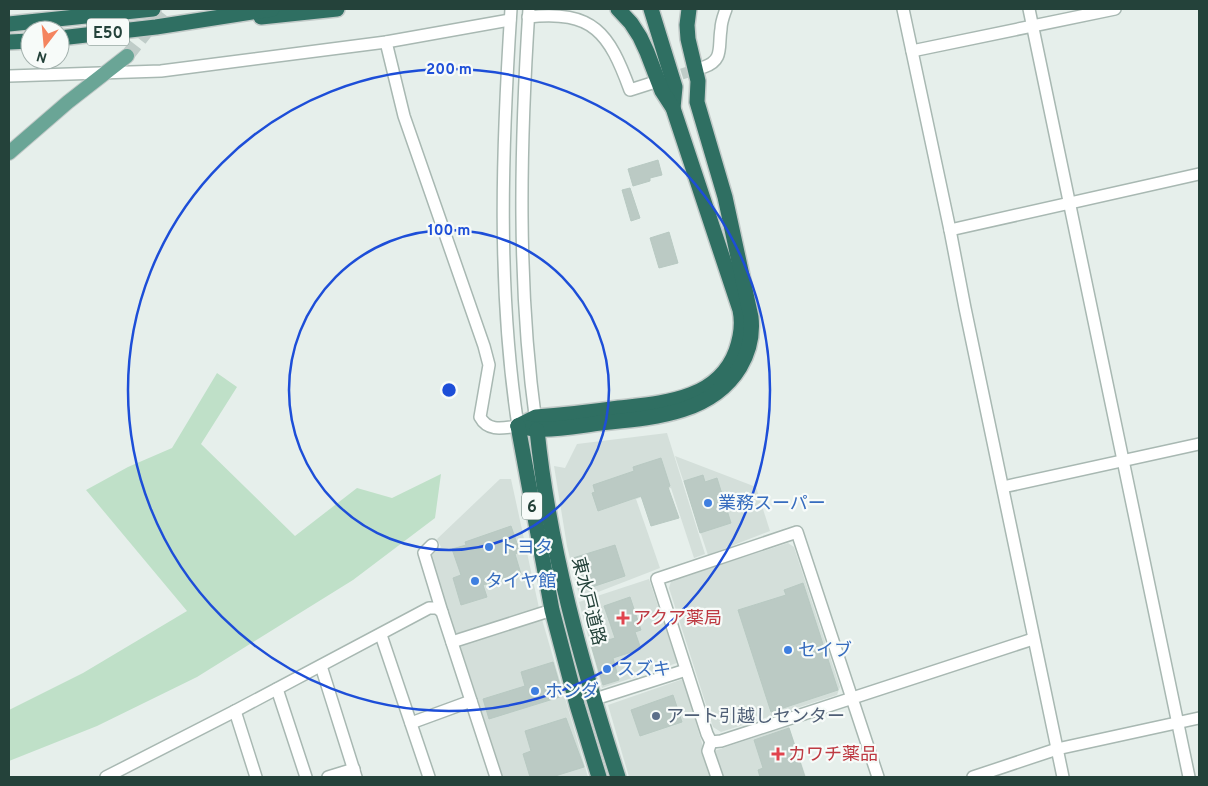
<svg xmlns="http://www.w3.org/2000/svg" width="1208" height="786" viewBox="0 0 1208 786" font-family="Overpass,'Noto Sans JP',sans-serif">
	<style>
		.built { fill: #d4dfda }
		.green { fill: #bfe0c8 }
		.building { fill: #bbcac4; stroke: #b8c9c2 }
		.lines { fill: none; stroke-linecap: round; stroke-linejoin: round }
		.minor-tunnel { stroke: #bfccc8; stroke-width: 11; stroke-dasharray: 11 5.5; stroke-linecap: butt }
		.major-tunnel { stroke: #bfccc8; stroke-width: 14; stroke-dasharray: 14 7; stroke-linecap: butt }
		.minor-casing { stroke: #a8b8b2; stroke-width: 14 }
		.major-casing { stroke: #c2cac8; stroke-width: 16 }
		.highway-casing { stroke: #c2cac8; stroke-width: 18 }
		.minor { stroke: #fff; stroke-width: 11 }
		.major { stroke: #6aa596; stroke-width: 14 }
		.highway { stroke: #2f6f62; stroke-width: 15 }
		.ring { fill: none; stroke: #1d4ed8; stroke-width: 2.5 }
		.shop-dot { fill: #3f7fe0; stroke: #f7fbf9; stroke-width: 2 }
		.health-dot { fill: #e0444e; stroke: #f7fbf9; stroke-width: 2 }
		.service-dot { fill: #5c6f8a; stroke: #f7fbf9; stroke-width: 2 }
		.labels { text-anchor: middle; stroke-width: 4.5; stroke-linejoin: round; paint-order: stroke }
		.shield { fill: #f7fbf9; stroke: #637a73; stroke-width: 1 }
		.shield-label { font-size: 16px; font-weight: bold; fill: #24423a }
		.shop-label { font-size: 18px; fill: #366cbe; stroke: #f7fbf9; text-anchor: start }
		.street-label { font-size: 18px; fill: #24423a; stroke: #f7fbf9 }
		.health-label { font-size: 18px; fill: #be3a42; stroke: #f7fbf9; text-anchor: start }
		.service-label { font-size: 18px; fill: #4e5e75; stroke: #f7fbf9; text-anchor: start }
		.centre { fill: #1d4ed8; stroke: #f7fbf9; stroke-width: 2.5 }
		.ring-label { font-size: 15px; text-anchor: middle; font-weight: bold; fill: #1d4ed8; stroke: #f7fbf9; stroke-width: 4.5; stroke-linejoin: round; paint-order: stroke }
	</style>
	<rect width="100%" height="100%" fill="#e6efeb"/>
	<g class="built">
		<path d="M667 433 705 554 694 558 671 488 636 499 660 568 580 599 567 546 554 466 565 468 577 444Z"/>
		<path d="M675 456 756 487 770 531 708 555Z"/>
		<path d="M500 479H511L539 608 456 636 430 557 441 547 437 539Z"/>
		<path d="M788 543 794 547 840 687 837 695 721 732 713 727 669 588 671 581Z"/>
		<path d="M649 579 677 663 602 688 579 602Z"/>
		<path d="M541 616 588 777H503L459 642Z"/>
		<path d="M683 679 712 777H629L608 705Z"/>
		<path d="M789 726 806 777H722L714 751Z"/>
	</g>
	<path class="green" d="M217 373 237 387 201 444 295 536 357 488 392 498 441 474 435 518 353 580 197 677 97 726 9 761V710L83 673 187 611 86 490 128 467 172 448Z"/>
	<g class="building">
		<path d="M658 160 662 175 650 178V181L633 186 628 169Z"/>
		<path d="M630 188 640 218 631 221 622 190Z"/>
		<path d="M669 232 678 263 659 268 650 238Z"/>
		<path d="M661 458 670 486 668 487 679 518 651 526 641 496 598 511 592 493 595 492 593 485 634 471 633 467Z"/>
		<path d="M703 475 705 482 717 478 731 523 700 533 684 481Z"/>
		<path d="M511 526 520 552 515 554 521 574 483 585 487 597 461 605 453 578 461 575 452 549 466 545 465 542Z"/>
		<path d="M615 545 625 576 583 590 573 558Z"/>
		<path d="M803 583 838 690 771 712 738 610 786 595 784 590Z"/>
		<path d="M630 597 641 630 635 632 641 649 613 658 619 680 603 685 591 645 615 638 604 606Z"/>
		<path d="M553 662 563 696 489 719 483 699 525 686 521 672Z"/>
		<path d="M673 695 682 722 640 736 631 710Z"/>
		<path d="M566 718 584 767 552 777H530L523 754 531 751 525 731Z"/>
		<path d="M789 728 805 777H760L758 770 763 768 754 740Z"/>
	</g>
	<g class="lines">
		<path class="minor-tunnel" d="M666 79 701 68"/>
		<path class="major-tunnel" d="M127 56 164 9"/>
		<g class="minor-casing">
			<g id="minor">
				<path d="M529 9C520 147 517 286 536 423"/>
				<path d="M903 9 950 230 965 308 1063 777"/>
				<path d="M1029 9 1189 777"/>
				<path d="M528 17C594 10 609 33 630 90L652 83"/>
				<path d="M386 42 404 116 484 346 489 365 480 417C488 432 503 428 518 426 497 288 502 148 511 9"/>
				<path d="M912 51 1115 9"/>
				<path d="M704 67C724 60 718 47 721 29 721 22 724 15 726 9"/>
				<path d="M9 76 161 71 386 42 510 20"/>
				<path d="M950 230 1199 174"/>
				<path d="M1003 487 1199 444"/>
				<path d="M432 545 424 553 442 612"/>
				<path d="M381 635 429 777"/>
				<path d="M452 642 552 610"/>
				<path d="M321 666 356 777"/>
				<path d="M277 689 306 777"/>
				<path d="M595 699 686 670"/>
				<path d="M235 711 256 777"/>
				<path d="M411 723 471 701"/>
				<path d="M711 742 708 751 717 777"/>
				<path d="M106 777 235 711 429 608H437L442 612 496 777"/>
				<path d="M328 777 354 769"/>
				<path d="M878 777 797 532 657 579 707 734 711 742 721 741 1033 639"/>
				<path d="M973 777 1057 749 1199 718"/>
			</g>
		</g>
		<g class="major-casing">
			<path id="major" d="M9 153 68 102 127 56"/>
		</g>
		<g class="highway-casing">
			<g id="highway">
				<path d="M651 9 675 87 673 108"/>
				<path d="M261 17 337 9"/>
				<path d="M9 24 153 9"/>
				<path d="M60 38 156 27 272 9"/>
				<path d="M9 42 30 41"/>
				<path d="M518 426 536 417C564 415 591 412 619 408 663 403 718 400 736 351 741 337 743 324 740 310L673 108 662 91 647 52 640 37 631 23 618 9"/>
				<path d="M518 426C524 427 530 429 536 429 554 431 583 425 601 423 650 418 711 415 740 367 749 352 753 335 751 317L725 197 697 102 698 81 688 39 687 25 689 9"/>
				<path d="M518 426 552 610 577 705 599 777"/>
				<path d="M537 430C549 548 582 665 618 777"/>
			</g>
		</g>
		<use href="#minor" class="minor"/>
		<use href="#major" class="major"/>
		<use href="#highway" class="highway"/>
	</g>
	<g class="ring">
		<circle cx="449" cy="390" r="160"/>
		<circle cx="449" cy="390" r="321"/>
	</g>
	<g class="shop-dot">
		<circle cx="708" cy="503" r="5"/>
		<circle cx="489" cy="547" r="5"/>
		<circle cx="475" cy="581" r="5"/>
		<circle cx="788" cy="650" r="5"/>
		<circle cx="607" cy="669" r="5"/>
		<circle cx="535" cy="691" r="5"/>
	</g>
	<g class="health-dot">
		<path d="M620.5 610.5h5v5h5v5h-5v5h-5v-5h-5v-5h5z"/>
		<path d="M775.5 746.5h5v5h5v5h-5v5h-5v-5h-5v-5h5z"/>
	</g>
	<circle class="service-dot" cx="656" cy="716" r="5"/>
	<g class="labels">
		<g class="shield">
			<rect x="87" y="18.5" width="42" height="27" rx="4"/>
			<rect x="522" y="492.5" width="20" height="27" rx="4"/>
		</g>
		<g class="shield-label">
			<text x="108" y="38">E50</text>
			<text x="532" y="512">6</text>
		</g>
		<g class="shop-label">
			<text x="718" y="509">業務スーパー</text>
			<text x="499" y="553">トヨタ</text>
			<text x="485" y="587">タイヤ館</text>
			<text x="798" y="656">セイブ</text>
			<text x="617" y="675">スズキ</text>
			<text x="545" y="697">ホンダ</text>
		</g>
		<g class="street-label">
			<text transform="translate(589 601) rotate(76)" y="6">東水戸道路</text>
		</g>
		<g class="health-label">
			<text x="633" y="624">アクア薬局</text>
			<text x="788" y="760">カワチ薬品</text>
		</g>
		<g class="service-label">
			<text x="666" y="722">アート引越しセンター</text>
		</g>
	</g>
	<circle cx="449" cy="390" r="8" class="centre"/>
	<g class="ring-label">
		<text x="449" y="74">200 m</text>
		<text x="449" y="235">100 m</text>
	</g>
	<rect width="1208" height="786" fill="none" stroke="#24423a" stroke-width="20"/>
	<g transform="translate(45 45) rotate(196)"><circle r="24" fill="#f7fbf9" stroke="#a3b1ad"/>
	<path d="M0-4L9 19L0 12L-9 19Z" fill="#f4845f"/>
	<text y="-8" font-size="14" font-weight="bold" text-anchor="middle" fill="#24423a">N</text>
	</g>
</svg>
